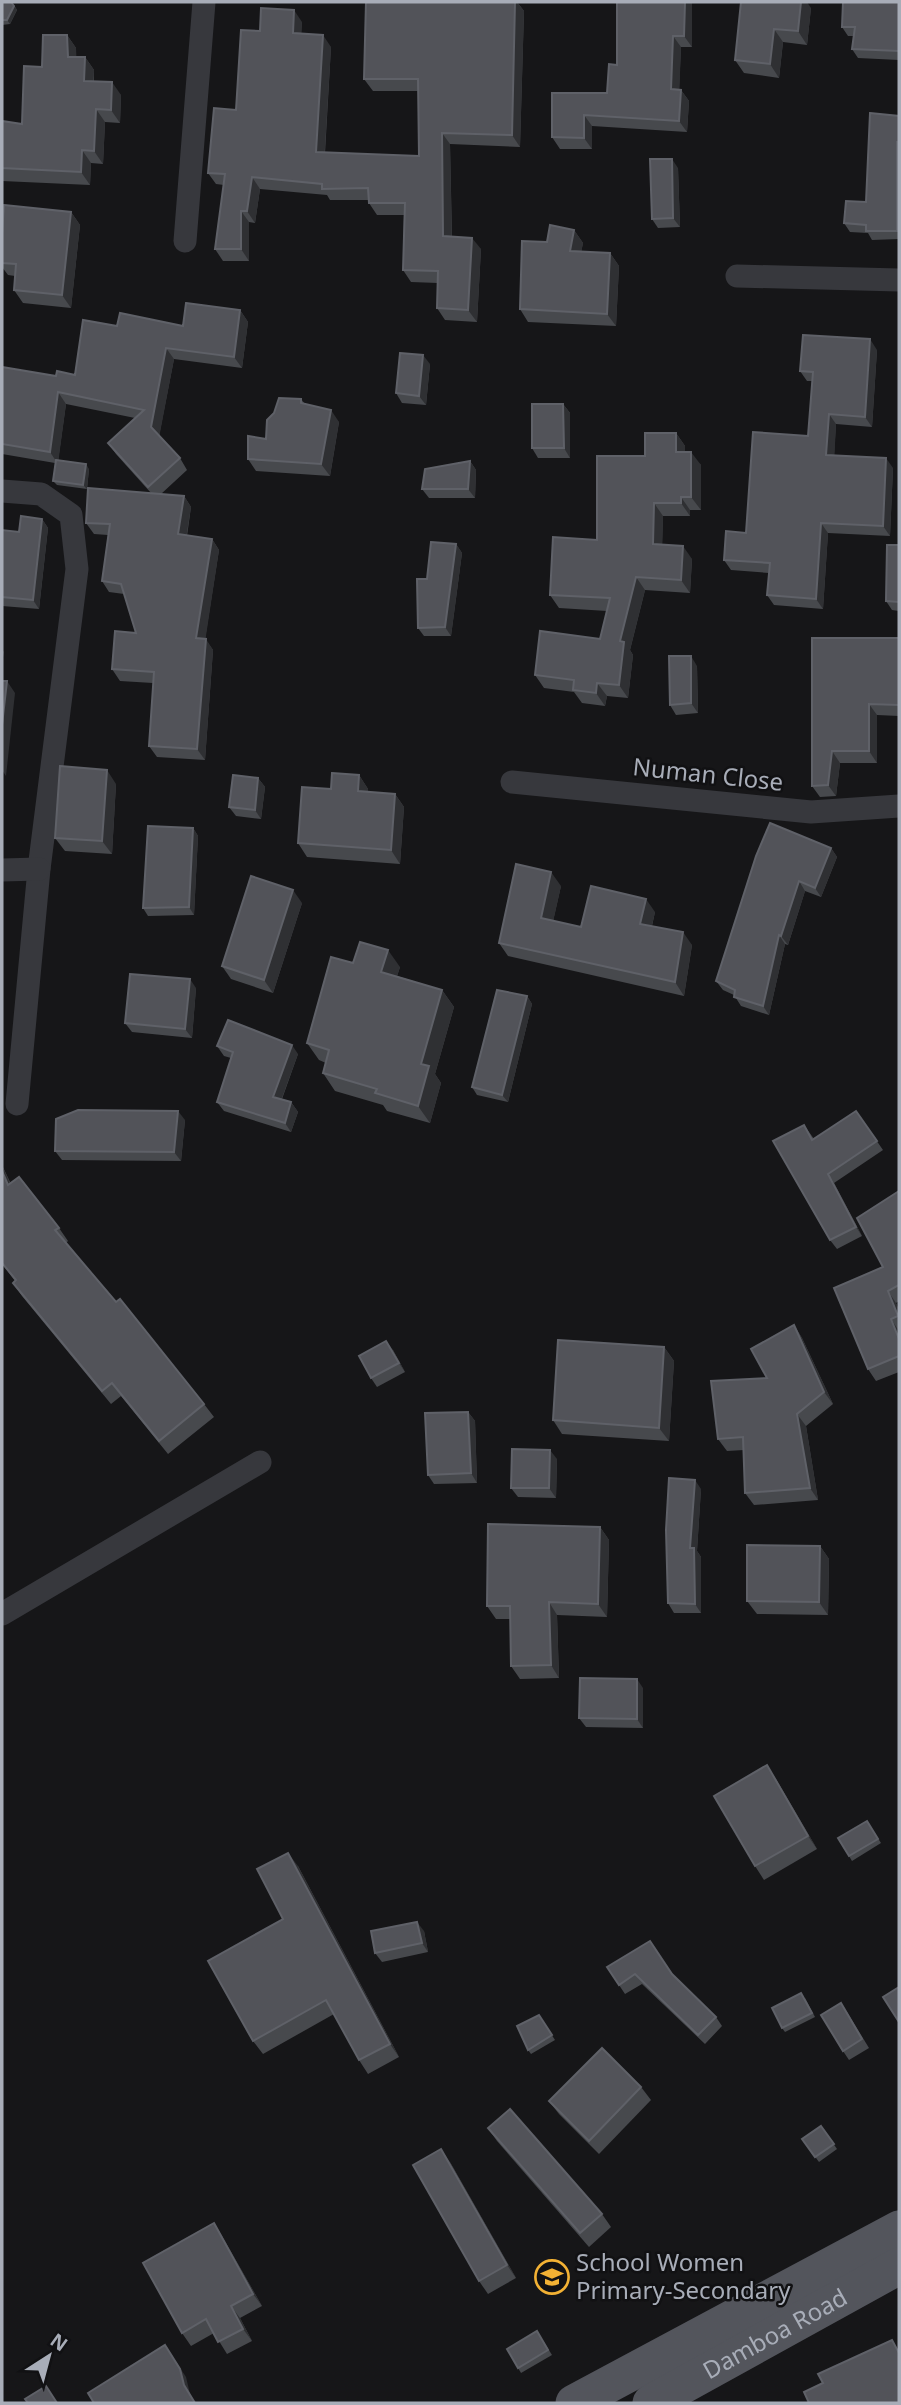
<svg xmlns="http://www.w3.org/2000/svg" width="901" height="2405" viewBox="0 0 901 2405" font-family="'Noto Sans',sans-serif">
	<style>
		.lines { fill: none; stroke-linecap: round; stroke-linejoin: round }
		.street { stroke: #37383d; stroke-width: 23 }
		.primary { stroke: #53555c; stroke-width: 37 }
		.wall { fill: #47494d }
		.shaded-wall { fill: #2f3033 }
		.building { fill: #525359; stroke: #5f6168; stroke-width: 2 }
		.labels { text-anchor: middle; stroke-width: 5; stroke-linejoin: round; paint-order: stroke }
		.street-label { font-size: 24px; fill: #a8adb8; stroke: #111113 }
		.poi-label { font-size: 24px; fill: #a8adb8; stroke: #111113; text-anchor: start }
	</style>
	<rect width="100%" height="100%" fill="#161618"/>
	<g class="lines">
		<g class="street">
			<path d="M185 241 204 2"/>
			<path d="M737 276 899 280"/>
			<path d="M2 491 41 494 71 515 77 569 39 869 17 1104"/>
			<path d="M512 782 811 812 899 806"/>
			<path d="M2 870 39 869"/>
			<path d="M2 1614 260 1462"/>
		</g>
		<g class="primary">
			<path d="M574 2403 899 2229"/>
			<path id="s1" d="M651 2403 899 2266"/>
		</g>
	</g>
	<g class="wall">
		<path d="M2 2H12L17 10 10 24 2 25Z"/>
		<path d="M366 2H517L524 11 520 147 450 144 452 237 481 249 477 322 445 320 437 308 438 283 411 282 403 270 404 215H377L369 203V200H330L327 195 260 189 255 223 249 222V261H223L215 249 224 185 216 184 208 173 236 110 260 31 302 22 301 33 331 47 325 153 419 156 418 91H373L364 79Z"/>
		<path d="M617 2H692V47H681L679 90H681L689 101 687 132 592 126V149H560L552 137 607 93 617 65Z"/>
		<path d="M741 2 811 8 807 45 783 42 779 78 744 73 735 60Z"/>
		<path d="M899 2V60L858 58 852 49 854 36H848L842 27Z"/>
		<path d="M67 35 76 48V57H85L94 70V81L121 95 120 123 105 122 103 164 91 163 90 185 2 181V121L22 124 42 67Z"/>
		<path d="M899 116V239L872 240 868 233 850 232 844 223 866 202Z"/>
		<path d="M678 168 680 227 658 228 652 219Z"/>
		<path d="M71 212 80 225 71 308 23 303 14 290 15 276 8 275 2 267V234Z"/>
		<path d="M574 230 583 243 581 252 610 253 619 266 616 326 528 322 520 309 547 242Z"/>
		<path d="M240 310 248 322 242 368 174 359 159 436 180 458 187 470 161 494 184 496 191 507 187 536 212 539 219 550 205 639 213 650 205 760 157 757 149 746 153 683 120 681 112 669 136 633 124 594 109 592 102 581 108 535 94 534 86 523 151 493 116 454 108 443 135 418 66 404 58 461 89 469 87 489 57 485 53 481 55 463 2 454V367L56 376 75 375 117 326H183Z"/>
		<path d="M877 350 872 427 836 424 834 455 893 468 890 536 828 533 823 609 774 605 767 595 769 573 731 570 724 560 746 533 808 436 812 381H807L800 371Z"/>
		<path d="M430 364 426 405 402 403 396 393Z"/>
		<path d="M301 399 305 404 339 422 330 476 256 471 248 459Z"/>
		<path d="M563 404 570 413V458H538L532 448Z"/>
		<path d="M676 433 685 446V452L701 465V510H690V516H663L662 545 692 559 690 593 645 590 630 650 633 655 628 698 607 696 605 706 582 703 574 692 544 688 535 675 600 639 607 611 559 608 550 595 597 540 645 456Z"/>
		<path d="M470 461 476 470 475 498H429L422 489Z"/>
		<path d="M42 519 48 528 39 609 2 606V530L19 532Z"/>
		<path d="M456 544 462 553 451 636H424L418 628 427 579Z"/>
		<path d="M899 545V611L892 610 886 601Z"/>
		<path d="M899 638V716L877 715V763H840L836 796 820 797 812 786Z"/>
		<path d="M697 666 698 713 676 715 670 705Z"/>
		<path d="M359 775 368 789V792L395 794 404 807 400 864 307 857 298 843 331 789Z"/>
		<path d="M258 778 265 787 261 819 236 816 229 807Z"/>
		<path d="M116 784 112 854 65 851 55 838Z"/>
		<path d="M193 828 198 836 194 915 148 916 143 908Z"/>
		<path d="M831 848 837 857 821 897 805 891 788 945 785 944 769 1015 741 1006 734 995 723 990 716 981 756 856Z"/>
		<path d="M561 886 553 921 581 927 655 912 652 926 692 945 684 996 508 956 499 943Z"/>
		<path d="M302 903 273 993 231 979 222 966Z"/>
		<path d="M353 963 400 967 397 976 442 990 454 1007 435 1074 441 1083 430 1123 387 1111 383 1105 335 1091 323 1073 326 1063 319 1060 307 1043Z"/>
		<path d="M196 988 192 1038 132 1032 125 1023Z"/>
		<path d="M527 996 532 1004 508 1102 477 1095 472 1087Z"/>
		<path d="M217 1046 298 1054 282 1099 291 1102 298 1112 291 1132 224 1111 217 1102 231 1058 224 1056Z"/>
		<path d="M856 1111 883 1150 834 1183 862 1236 837 1249 830 1240 804 1125 814 1139Z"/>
		<path d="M185 1120 181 1161 62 1160 55 1151Z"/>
		<path d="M2 1165 11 1184 59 1228 68 1241 66 1243 204 1404 214 1417 168 1454 121 1396 111 1404 22 1296 13 1283 15 1281 2 1264Z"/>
		<path d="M899 1191V1301L896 1303 899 1311V1372L876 1381 868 1369 883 1267Z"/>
		<path d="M794 1325 802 1338 833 1404 806 1426 818 1500 754 1505 745 1493 744 1450 727 1451 718 1439 767 1378Z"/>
		<path d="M664 1347 674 1361 669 1441 562 1434 553 1420Z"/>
		<path d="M393 1350 405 1372 377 1387 371 1378Z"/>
		<path d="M468 1412 475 1421 477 1483 434 1484 428 1475Z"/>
		<path d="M557 1459 556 1498 518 1497 511 1488Z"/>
		<path d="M701 1489 697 1551 701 1557V1613H674L668 1603Z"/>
		<path d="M600 1527 609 1540 607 1617 557 1615 559 1678 520 1679 511 1666 510 1619H496L487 1606Z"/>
		<path d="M820 1546 829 1559 828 1615 757 1614 747 1601Z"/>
		<path d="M643 1688V1728L586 1727 579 1718Z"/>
		<path d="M776 1779 817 1849 764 1880 755 1866Z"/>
		<path d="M867 1821 881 1843 852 1861 838 1838Z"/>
		<path d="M298 1866 399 2057 368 2074 359 2060 334 2014 263 2054 253 2041 283 1919Z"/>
		<path d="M424 1931 428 1952 382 1962 375 1953Z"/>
		<path d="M607 1967 673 1975 716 2017 722 2026 705 2044 642 1984 625 1994Z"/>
		<path d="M805 1998 815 2017 785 2032 782 2028Z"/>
		<path d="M847 2012 869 2048 849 2060 843 2051Z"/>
		<path d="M539 2015 555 2040 531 2054 528 2050Z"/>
		<path d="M641 2087 651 2100 599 2154 559 2114 549 2101Z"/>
		<path d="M821 2126 837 2149 819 2162 802 2139Z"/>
		<path d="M488 2128 602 2214 611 2227 589 2247 497 2141Z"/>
		<path d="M450 2162 516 2278 488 2294 479 2281Z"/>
		<path d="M214 2223 222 2236 262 2306 240 2318 252 2341 227 2354 214 2333 191 2346 182 2333Z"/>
		<path d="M537 2331 552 2355 521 2373 507 2349Z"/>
	</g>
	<g class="shaded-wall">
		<path d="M12 2 17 10 10 24 7 20Z"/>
		<path d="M515 2H517L524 11 520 147 512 135Z"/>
		<path d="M685 2H692V47L684 36Z"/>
		<path d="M801 2H807L811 8 807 45 798 31Z"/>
		<path d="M294 10 302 22 301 45 293 33Z"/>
		<path d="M774 29 783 42 779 78 770 64Z"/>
		<path d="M67 35 76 48 77 69 68 57Z"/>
		<path d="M323 35 331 47 324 164 316 152Z"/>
		<path d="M673 36 681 47 679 100 671 89Z"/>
		<path d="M85 57 94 70 93 93 84 81Z"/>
		<path d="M112 82 121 95 120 123 111 110Z"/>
		<path d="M681 90 689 101 687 132 679 121Z"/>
		<path d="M96 109 105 122 103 164 94 151Z"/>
		<path d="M584 115 592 126V149L584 138Z"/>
		<path d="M442 133 450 144 452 248 443 236Z"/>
		<path d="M897 142 899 145V234L897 231Z"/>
		<path d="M82 150 91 163 90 185 81 172Z"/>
		<path d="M672 159 678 168 680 227 673 218Z"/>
		<path d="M252 177 260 189 255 223 247 211Z"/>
		<path d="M241 211 249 222V261L241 249Z"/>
		<path d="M71 212 80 225 71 308 62 295Z"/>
		<path d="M574 230 583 243 579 264 570 251Z"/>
		<path d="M472 238 481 249 477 322 468 310Z"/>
		<path d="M610 253 619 266 616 326 607 314Z"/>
		<path d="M240 310 248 322 242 368 234 357Z"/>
		<path d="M870 339 877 350 872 427 865 417Z"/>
		<path d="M166 348 174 359 159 438 151 427Z"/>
		<path d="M423 355 430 364 426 405 419 396Z"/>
		<path d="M58 392 66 404 58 464 50 452Z"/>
		<path d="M563 404 570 413V458L564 448Z"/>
		<path d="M331 410 339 422 330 476 321 464Z"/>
		<path d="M829 414 836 424 834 465 826 455Z"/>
		<path d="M676 433 685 446V465L676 452Z"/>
		<path d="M691 452 701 465V510L691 497Z"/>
		<path d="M886 458 893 468 890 536 883 526Z"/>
		<path d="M470 461 476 470 475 498 468 489Z"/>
		<path d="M86 464 89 469 87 489 83 485Z"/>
		<path d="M184 496 191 507 185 545 178 534Z"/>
		<path d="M681 497 690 510V516L681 503Z"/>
		<path d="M654 503 663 516 662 557 653 544Z"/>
		<path d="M42 519 48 528 39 609 33 600Z"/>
		<path d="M821 523 828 533 823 609 816 599Z"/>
		<path d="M212 539 219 550 204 649 196 638Z"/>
		<path d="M456 544 462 553 451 636 445 627Z"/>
		<path d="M683 546 692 559 690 593 681 580Z"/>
		<path d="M636 577 645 590 630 650 633 655 628 698 619 685 620 641Z"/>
		<path d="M206 639 213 650 205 760 197 749Z"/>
		<path d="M2 649 4 652 2 663Z"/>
		<path d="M691 656 697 666 698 713 691 703Z"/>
		<path d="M7 681 15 693 6 776 2 770V725Z"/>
		<path d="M597 683 607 696 605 706 596 693Z"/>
		<path d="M869 704 877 715V763L869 751Z"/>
		<path d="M832 751 840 763 836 796 828 785Z"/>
		<path d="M107 770 116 784 112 854 102 841Z"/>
		<path d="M359 775 368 789 367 804 358 791Z"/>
		<path d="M258 778 265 787 261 819 255 810Z"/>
		<path d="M395 794 404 807 400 864 391 850Z"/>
		<path d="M193 828 198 836 194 915 189 907Z"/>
		<path d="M831 848 837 857 821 897 815 888Z"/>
		<path d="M551 872 561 886 551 931 541 918Z"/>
		<path d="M799 881 805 891 788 945 781 936Z"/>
		<path d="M293 890 302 903 273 993 264 980Z"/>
		<path d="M646 899 655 912 649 938 640 924Z"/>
		<path d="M683 932 692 945 684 996 675 982Z"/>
		<path d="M779 935 785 944 769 1015 763 1006Z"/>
		<path d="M388 950 400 967 393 989 381 972Z"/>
		<path d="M190 979 196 988 192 1038 185 1029Z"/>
		<path d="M442 990 454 1007 435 1074 441 1083 430 1123 418 1106 421 1064Z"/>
		<path d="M527 996 532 1004 508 1102 502 1095Z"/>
		<path d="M292 1045 298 1054 279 1106 273 1097Z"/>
		<path d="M291 1102 298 1112 291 1132 285 1123Z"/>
		<path d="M178 1111 185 1120 181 1161 174 1152Z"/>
		<path d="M2 1165 17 1199 8 1185 2 1171Z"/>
		<path d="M828 1174 834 1183 862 1236 856 1227Z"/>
		<path d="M888 1291 896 1303 899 1311V1318Z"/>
		<path d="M891 1319 899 1331V1339Z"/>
		<path d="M794 1325 802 1338 833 1404 824 1392Z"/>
		<path d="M386 1341 393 1350 405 1372 399 1363Z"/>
		<path d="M664 1347 674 1361 669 1441 659 1428Z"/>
		<path d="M468 1412 475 1421 477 1483 471 1473Z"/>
		<path d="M797 1414 806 1426 818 1500 810 1488Z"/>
		<path d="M550 1450 557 1459 556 1498 549 1488Z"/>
		<path d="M695 1480 701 1489 697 1551 701 1557V1613L695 1604 690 1548Z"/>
		<path d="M600 1527 609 1540 607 1617 598 1604Z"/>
		<path d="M820 1546 829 1559 828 1615 819 1602Z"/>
		<path d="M549 1602 557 1615 559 1678 551 1665Z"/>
		<path d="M637 1679 643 1688V1728L637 1719Z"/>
		<path d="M767 1765 776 1779 817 1849 808 1836Z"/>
		<path d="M288 1853 298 1866 399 2057 390 2044Z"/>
		<path d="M417 1922 424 1931 428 1952 422 1943Z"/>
		<path d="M441 2149 450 2162 516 2278 507 2265Z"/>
		<path d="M214 2223 222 2236 262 2306 253 2294Z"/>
		<path d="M231 2306 240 2318 252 2341 243 2329Z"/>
		<path d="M165 2345 186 2377 190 2394 196 2403 184 2385Z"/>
	</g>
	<g class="building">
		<path d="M2 2H11L14 6 7 20H2Z"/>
		<path d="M366 2H515L512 135 442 133 443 236 472 238 468 310 437 308 438 271 403 270 405 203H369L368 188 322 189V184L252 177 247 211H241V249H215L225 174 208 173 214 108 236 110 241 30 260 31 261 8 294 10 293 33 323 35 316 152 419 156 418 79H364Z"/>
		<path d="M617 2H685L684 36H673L671 89 681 90 679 121 584 115V138L552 137V93H607L609 64 617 65Z"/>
		<path d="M741 2H801L798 31 774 29 770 64 735 60Z"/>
		<path d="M843 2H899V51L852 49 855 27H842Z"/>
		<path d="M43 35H67L68 57H85L84 81 112 82 111 110 96 109 94 151 82 150 81 172 2 168V121L22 124 24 66 42 67Z"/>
		<path d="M870 113 899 116V142H897V231H866V225L844 223 846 201 866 202Z"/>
		<path d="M650 159H672L673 218 652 219Z"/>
		<path d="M4 205 71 212 62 295 14 290 16 264 2 263V234Z"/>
		<path d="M550 225 574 230 570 251 610 253 607 314 520 309 522 241 547 242Z"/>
		<path d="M186 303 240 310 234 357 166 348 151 427 180 458 148 487 108 443 144 410 58 392 50 452 2 444V367L56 376 57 371 75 375 83 320 117 326 120 313 183 326Z"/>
		<path d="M803 335 870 339 865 417 829 414 826 455 886 458 883 526 821 523 816 599 767 595 770 563 724 560 726 531 746 533 753 432 808 436 813 372 800 371Z"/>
		<path d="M400 353 423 355 419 396 396 393Z"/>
		<path d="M279 398 301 399V403L331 410 321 464 248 459V436L266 439 267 420 274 413Z"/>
		<path d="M532 404H563L564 448H532Z"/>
		<path d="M645 433H676V452H691V497H681V503H654L653 544 683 546 681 580 636 577 620 641 624 642 619 685 597 683 596 693 573 690 574 680 535 675 540 631 600 639 610 598 550 595 553 537 597 540V456H645Z"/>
		<path d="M56 460 86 464 83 485 53 481Z"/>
		<path d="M470 461 468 489H422L425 469Z"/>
		<path d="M88 488 184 496 178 534 212 539 196 638 206 639 197 749 149 746 154 672 112 669 115 631 136 633 121 584 102 581 110 524 86 523Z"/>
		<path d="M21 516 42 519 33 600 2 597V530L19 532Z"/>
		<path d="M431 542 456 544 445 627 418 628 417 579H427Z"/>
		<path d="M887 545H899V602L886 601Z"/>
		<path d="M812 638H899V705L869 704V751H832L828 785 812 786Z"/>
		<path d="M669 656H691V703L670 705Z"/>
		<path d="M2 681H7L2 725Z"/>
		<path d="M60 766 107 770 102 841 55 838Z"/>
		<path d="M332 773 359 775 358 791 395 794 391 850 298 843 302 787 331 789Z"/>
		<path d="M233 775 258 778 255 810 229 807Z"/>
		<path d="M770 823 831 848 815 888 799 881 781 936 779 935 763 1006 734 997 735 990 716 981 756 856Z"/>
		<path d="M148 826 193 828 189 907 143 908Z"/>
		<path d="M516 864 551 872 541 918 581 927 591 886 646 899 640 924 683 932 675 982 499 943Z"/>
		<path d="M251 876 293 890 264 980 222 966Z"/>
		<path d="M360 942 388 950 381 972 442 990 421 1064 429 1066 418 1106 375 1093 377 1089 323 1073 329 1050 307 1043 331 957 353 963Z"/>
		<path d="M130 974 190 979 185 1029 125 1023Z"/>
		<path d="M497 990 527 996 502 1095 472 1087Z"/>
		<path d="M228 1020 292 1045 273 1097 291 1102 285 1123 217 1102 233 1052 217 1046Z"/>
		<path d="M78 1110 178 1111 174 1152 55 1151 56 1119Z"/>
		<path d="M856 1111 877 1141 828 1174 856 1227 830 1240 773 1141 804 1125 812 1140Z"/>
		<path d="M2 1171 8 1185 19 1177 59 1228 55 1230 116 1302 120 1299 204 1404 159 1441 112 1383 102 1391 13 1283 16 1280 2 1263Z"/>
		<path d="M899 1191V1285L888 1291 898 1316 891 1319 899 1339V1356L868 1369 834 1288 883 1267 857 1218Z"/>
		<path d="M794 1325 824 1392 797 1414 810 1488 745 1493 743 1437 718 1439 711 1381 767 1378 751 1349Z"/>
		<path d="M558 1340 664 1347 659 1428 553 1420Z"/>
		<path d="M386 1341 399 1363 371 1378 359 1356Z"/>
		<path d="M468 1412 471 1473 428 1475 425 1413Z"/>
		<path d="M512 1449 550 1450 549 1488H511Z"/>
		<path d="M669 1478 695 1480 690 1548H694L695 1604 668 1603 666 1530Z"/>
		<path d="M488 1524 600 1527 598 1604 549 1602 551 1665 511 1666 510 1606H487Z"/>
		<path d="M747 1545 820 1546 819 1602 747 1601Z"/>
		<path d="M580 1678 637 1679V1719L579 1718Z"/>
		<path d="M767 1765 808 1836 755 1866 714 1796Z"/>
		<path d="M867 1821 878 1839 849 1856 838 1838Z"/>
		<path d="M288 1853 390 2044 359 2060 326 2000 253 2041 208 1961 283 1919 257 1869Z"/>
		<path d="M417 1922 422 1943 375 1953 371 1931Z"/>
		<path d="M650 1941 672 1974 716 2017 698 2035 635 1974 619 1985 607 1967Z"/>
		<path d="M899 1987V2022L883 1997Z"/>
		<path d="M801 1993 812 2013 782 2028 772 2008Z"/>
		<path d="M841 2003 862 2039 843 2051 821 2015Z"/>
		<path d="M539 2015 552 2035 528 2050 517 2026Z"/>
		<path d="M602 2048 641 2087 589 2141 549 2101Z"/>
		<path d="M510 2109 602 2214 580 2233 488 2128Z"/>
		<path d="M821 2126 834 2144 815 2157 802 2139Z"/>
		<path d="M441 2149 507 2265 479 2281 413 2165Z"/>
		<path d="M214 2223 253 2294 231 2306 243 2329 218 2342 206 2319 182 2333 143 2263Z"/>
		<path d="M537 2331 548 2350 518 2368 507 2349Z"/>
		<path d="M892 2340 899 2353V2403H809L804 2392 823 2383 818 2374Z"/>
		<path d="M165 2345 180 2369 184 2385 195 2403H94L88 2393Z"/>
		<path d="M46 2386 57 2403H28L25 2399Z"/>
	</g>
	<defs>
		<g id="school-ring" transform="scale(1.75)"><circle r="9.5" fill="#111113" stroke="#f2b134" stroke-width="1.5"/><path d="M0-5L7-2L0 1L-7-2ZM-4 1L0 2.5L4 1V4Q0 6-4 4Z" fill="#f2b134"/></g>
	</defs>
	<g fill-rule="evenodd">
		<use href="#school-ring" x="552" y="2277"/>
	</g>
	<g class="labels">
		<g class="street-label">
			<text transform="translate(708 775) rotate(6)" y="8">Numan Close</text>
			<text dy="8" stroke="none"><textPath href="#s1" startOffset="142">Damboa Road</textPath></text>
		</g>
		<g class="poi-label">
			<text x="576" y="2271">School Women<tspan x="576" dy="28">Primary-Secondary</tspan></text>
		</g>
	</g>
	<rect width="901" height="2405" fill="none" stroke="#a8adb8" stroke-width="7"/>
	<g transform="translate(49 2356) rotate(36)" stroke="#111113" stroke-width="5" paint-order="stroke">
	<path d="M0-5L12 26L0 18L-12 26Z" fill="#a8adb8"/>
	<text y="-10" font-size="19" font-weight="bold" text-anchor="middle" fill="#a8adb8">N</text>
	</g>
</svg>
